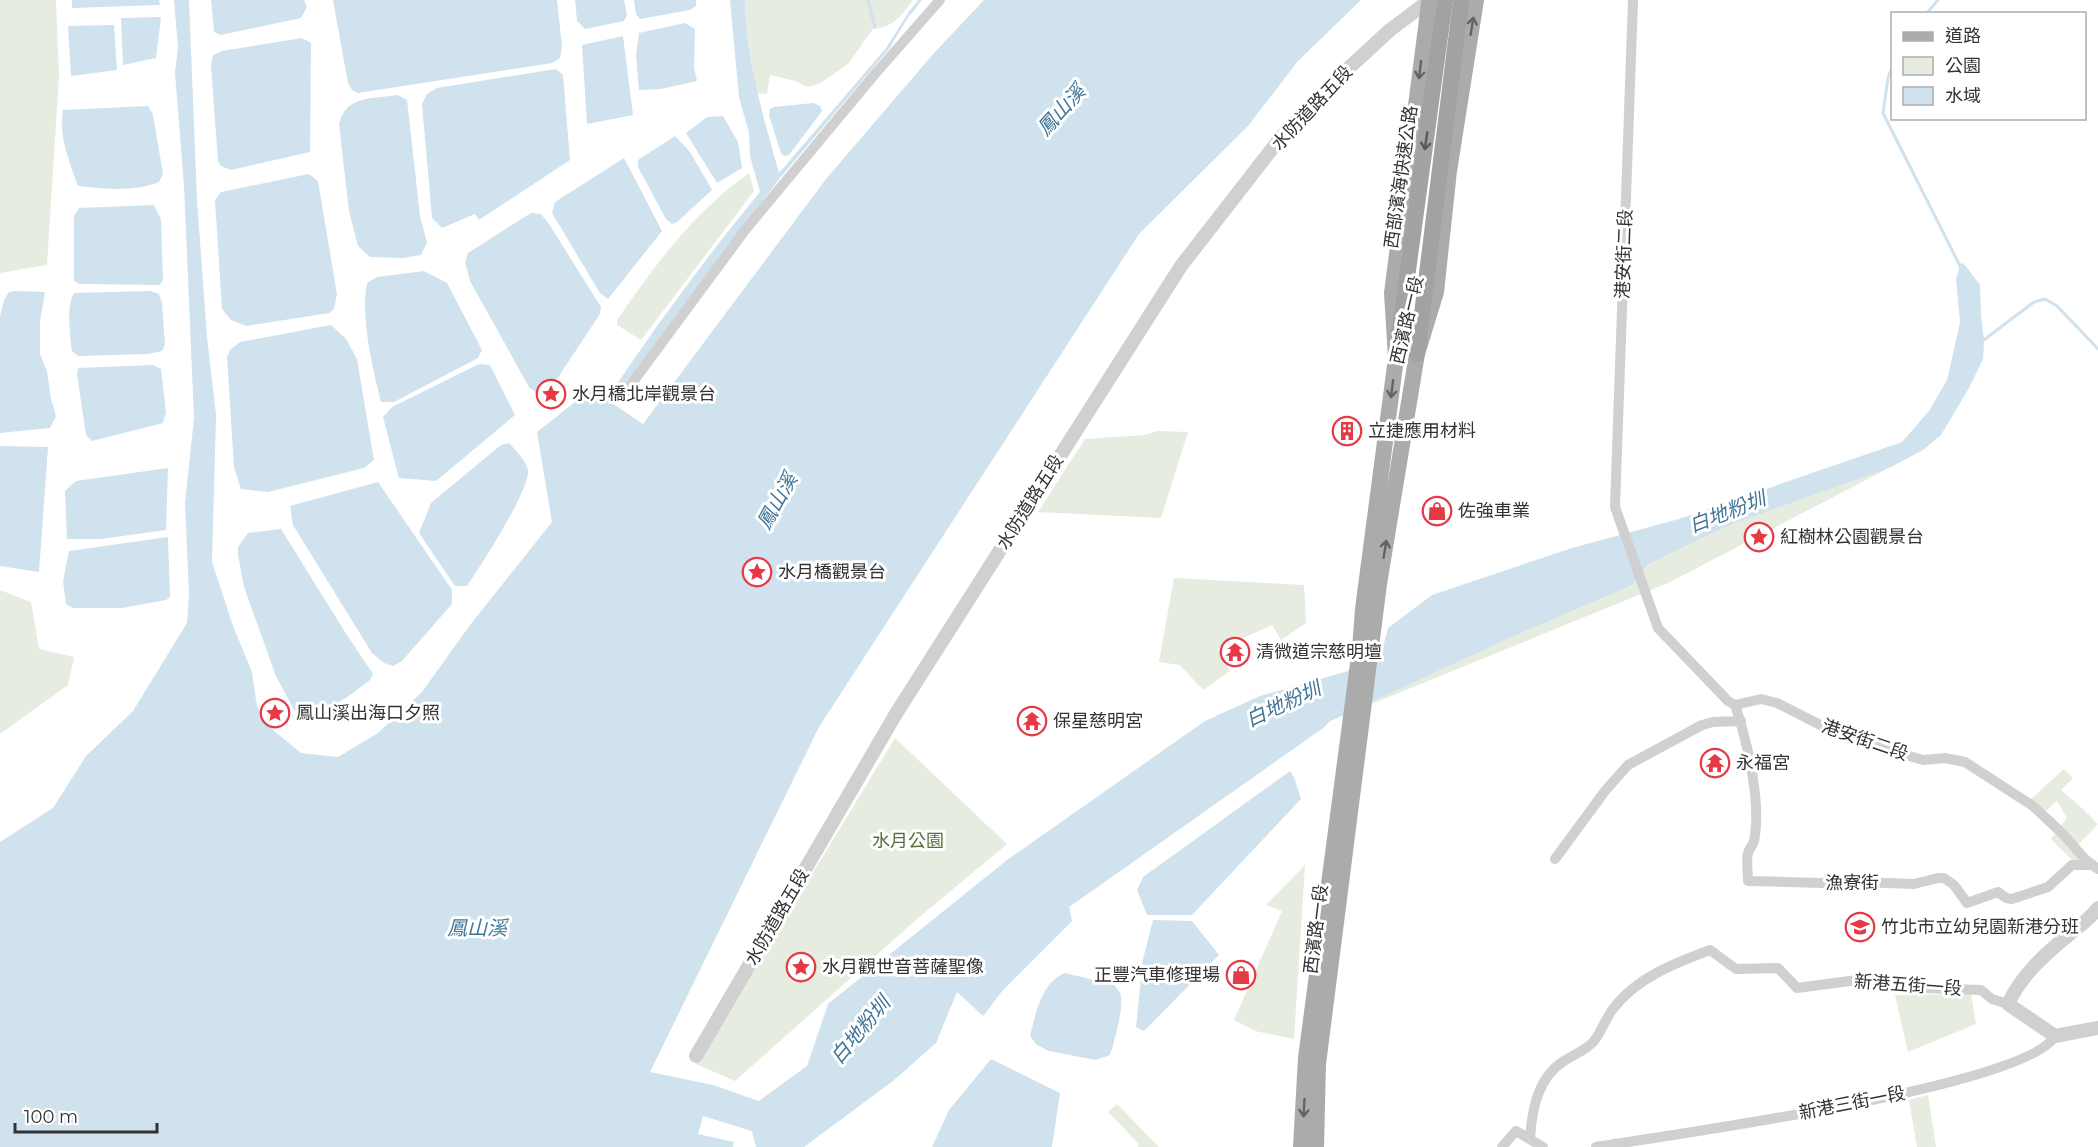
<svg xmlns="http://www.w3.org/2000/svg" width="2098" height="1147" viewBox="0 0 2098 1147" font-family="Montserrat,'Noto Sans TC',sans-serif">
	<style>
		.green { fill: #e6ecdf }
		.water { fill: #cfe2ee }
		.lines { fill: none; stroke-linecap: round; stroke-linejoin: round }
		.stream { stroke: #cfe2ee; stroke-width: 3 }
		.minor { stroke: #d0d0d0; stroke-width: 10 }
		.tertiary { stroke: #d0d0d0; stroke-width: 14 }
		.primary { stroke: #ababab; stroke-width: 16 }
		.trunk { stroke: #a2a2a2; stroke-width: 16 }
		.primary-bridge { stroke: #ababab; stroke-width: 16 }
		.oneway { stroke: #636363 }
		.oneway2 { stroke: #5a5a5a }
		.labels { text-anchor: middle; stroke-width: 6; stroke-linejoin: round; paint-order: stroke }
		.street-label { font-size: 18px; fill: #333; stroke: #fff }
		.poi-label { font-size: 18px; fill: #333; stroke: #fff; text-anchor: start }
		.park-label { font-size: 18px; fill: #56703f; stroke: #fff }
		.water-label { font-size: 20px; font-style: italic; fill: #3f7597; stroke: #fff }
	</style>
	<rect width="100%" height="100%" fill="#fff"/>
	<g class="green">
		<path d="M0 0H56L59 76 47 265 0 273Z"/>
		<path d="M745 0H913C902 15 893 28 873 29L848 64 819 84 807 87 795 81 770 75 767 94 756 93 746 24Z"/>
		<path d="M749 173 754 191 641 340 617 325V320C655 265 694 212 749 173Z"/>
		<path d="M1157 431 1188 432 1161 518 1038 512 1085 439 1144 435Z"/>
		<path d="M1891 467 1668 583 1330 721 1323 728 1069 907 1072 921 1002 991 983 1016 1106 818 1720 516Z"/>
		<path d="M1174 578 1304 585 1306 623 1281 640 1272 625 1218 649 1230 671 1203 690 1180 665 1159 662Z"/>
		<path d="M0 590 31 602 39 649 74 657 68 685 0 734Z"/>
		<path d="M895 738 1007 844 917 919 735 1081 696 1064Z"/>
		<path d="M2064 769 2073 778 2061 790 2083 809 2098 824 2075 848 2081 869 2051 839 2067 818 2057 801 2046 811 2031 799Z"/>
		<path d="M1305 865 1294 1039 1255 1031 1234 1020 1282 911 1266 905Z"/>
		<path d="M1971 994 1976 1024 1908 1052 1895 995Z"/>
		<path d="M1928 1095 1936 1147H1917L1909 1100Z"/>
		<path d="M1117 1104 1159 1147H1137L1139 1144 1108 1112Z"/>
	</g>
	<g class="water">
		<path d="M72 0H159L160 5 72 8Z"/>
		<path d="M174 0H189L197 200 207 337 216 415 212 562 233 626 252 672 257 707 274 731 301 753 338 757 378 733 422 692 470 625 552 522 537 432 590 390 606 400C654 329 705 258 760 192L750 156 749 133 739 97 730 0H745C746 60 763 115 779 173L886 48 910 10 912 11 889 49 780 178 612 403 643 424 826 179 934 53 984 0H1361L1298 61 1248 126 1139 234 819 727 650 1072 713 1085 759 1101 807 1066 828 1004 1007 860 1205 721 1260 696 1348 671 1354 661 1383 647 1388 628 1432 595 1572 548 1679 519 1902 442 1929 411 1947 380 1960 323 1956 278 1961 263 1965 265 1980 285 1981 314 1984 341 1983 359 1969 388 1941 435 1923 450 1891 467 1726 526 1647 565 1632 585 1509 638 1330 721 1323 728 1069 907 1072 921 1002 991 983 1016 957 992 936 1043 893 1081 839 1121 804 1147H756L752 1131 703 1116 698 1134 734 1142 733 1147H0V842L53 808 86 756 133 711 187 623 189 594 185 503 194 418 184 185 175 73 178 47Z"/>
		<path d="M211 0H304L307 7 301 18 221 35 214 32Z"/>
		<path d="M333 0H557L562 46 560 58 552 63 358 93 352 90 348 83Z"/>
		<path d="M575 0H624L627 15 624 21 585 29 577 21Z"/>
		<path d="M634 0H696V6L690 10 640 19 636 14Z"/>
		<path d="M161 17 156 58 123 65 121 18Z"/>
		<path d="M685 23 695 29 694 68 697 81 661 89 639 90 636 55 639 33Z"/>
		<path d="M114 25 117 70 71 76 68 26Z"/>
		<path d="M623 36 633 115 587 124 582 45Z"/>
		<path d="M302 38 311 43 310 152 231 170 221 166 218 161 211 65 213 55 222 51Z"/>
		<path d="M556 69 563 75 570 160 479 220 475 214 442 228 432 218 422 104 427 94 437 88Z"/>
		<path d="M398 95 407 100 420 216 427 243 421 255 403 258 370 257 358 246 349 211 339 124C346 95 372 99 398 95Z"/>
		<path d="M813 103 820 106 822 111 789 155 784 156 781 153 769 115 770 109 774 107Z"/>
		<path d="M148 106 153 115 163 174 159 182C135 192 104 189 78 186 70 163 58 135 63 110Z"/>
		<path d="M723 116 738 142 742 168 717 183 686 133 707 117Z"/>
		<path d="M675 136 690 152 712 190 677 222 672 224 666 219 638 167V160Z"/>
		<path d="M624 158 662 231 608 299 600 293 552 213 555 202Z"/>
		<path d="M309 174 318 181 337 294 334 309 329 313 246 326 231 320 222 309 215 200 221 192Z"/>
		<path d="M154 205 161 220 163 280 160 285 80 284 74 281V216L79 208Z"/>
		<path d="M531 213 541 214 549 224 601 307 600 314 551 388 538 394 529 387 470 281 465 262 468 253Z"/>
		<path d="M424 271 447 283 482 350 478 358 394 402H381C373 370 360 316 367 283L377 277Z"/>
		<path d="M15 291 45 292 40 321V354L47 371 51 399 56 416 50 428 0 433V317L4 300 9 292Z"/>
		<path d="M150 291 159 294 162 303 165 345 162 351 148 354 78 356 72 351C70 336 66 306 74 293Z"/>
		<path d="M331 325 346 339 357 359 374 460 364 468 268 492 241 489 234 467 227 357 230 350 240 342Z"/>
		<path d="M479 364 490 365 515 415 436 481 399 478 383 417 392 407Z"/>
		<path d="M153 365 161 369 166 412 163 423 92 441 86 435 77 374 78 368Z"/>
		<path d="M509 443C515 450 526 460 528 470 530 490 480 567 467 586H455L419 533 431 503 501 445Z"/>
		<path d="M0 446 48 447 39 572 0 566Z"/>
		<path d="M168 468 166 530 101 539H67L65 491 76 481Z"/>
		<path d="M378 482 452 590V604L402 661 393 666 384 663 372 653 293 525 290 506Z"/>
		<path d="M281 529 345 632 373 674 370 680C349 696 322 719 294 710L276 676 244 587 238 555V547L248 533Z"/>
		<path d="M168 537 170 597 166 600 122 608H73L66 604 63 581 69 551Z"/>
		<path d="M1290 771 1294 777 1301 799 1192 915H1147L1137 890 1143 877Z"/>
		<path d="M1153 920 1192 921 1219 955 1144 1031 1136 1027 1143 959Z"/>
		<path d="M1065 973 1114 985C1116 988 1119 990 1120 993 1125 1005 1114 1043 1110 1055L1096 1060 1049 1051 1037 1045 1030 1036C1036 1013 1041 983 1065 973Z"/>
		<path d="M991 1059 1060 1093 1052 1147H932L949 1110Z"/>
	</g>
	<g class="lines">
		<g class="stream">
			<path d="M868 0 875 27"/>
			<path d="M910 13 920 0"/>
			<path d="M1926 14 1938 0"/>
			<path d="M1892 67 1888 78 1883 113 1961 268"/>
			<path d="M1981 342 2034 302 2045 299 2057 306 2098 349"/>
		</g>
		<g class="minor">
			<path d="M1633 0 1615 507 1658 628 1728 701 1735 705 1761 699 1777 703 1842 736 1923 760 1945 758 1965 762 2033 806 2062 833 2085 859 2098 869"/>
			<path d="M612 387 624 394 746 229 875 74 940 0"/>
			<path d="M1735 705C1747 741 1762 803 1754 841 1753 845 1749 849 1748 853 1746 861 1748 872 1748 881L1822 883 1834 881 1914 884 1938 878H1944L1954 885 1967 903 1998 892 2006 898 2012 899 2048 887 2072 865H2091"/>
			<path d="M1555 859 1605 791 1628 765 1702 725 1713 722 1741 721"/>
			<path d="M1530 1138C1532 1109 1538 1077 1564 1061 1573 1055 1588 1049 1594 1041 1602 1031 1605 1019 1613 1009 1636 978 1675 963 1710 950L1736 969 1778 968 1797 988 1857 980 1866 986 1981 990 1992 999 2008 1004"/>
			<path d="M1502 1147 1516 1131 1543 1147"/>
			<path d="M1596 1147C1668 1135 2026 1087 2055 1036"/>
		</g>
		<g class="tertiary">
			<path d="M2098 908C2089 920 2078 927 2066 937 2043 956 2021 976 2008 1004L2055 1036 2098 1028"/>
			<path d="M696 1056 897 712 1181 266 1282 136 1326 89 1390 30 1430 0"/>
		</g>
		<g class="primary">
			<path d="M1301 1147 1306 1058 1360 649 1363 609 1396 358 1392 293 1428 12"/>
			<path d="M1316 1147 1318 1064 1379 584 1417 354 1436 292 1449 171 1476 0"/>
		</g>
		<g class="trunk">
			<path d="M1417 354 1461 0"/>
			<path d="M1396 358 1445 0"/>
		</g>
		<path class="primary-bridge" d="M1428 12 1429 0"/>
	</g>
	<defs><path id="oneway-shaft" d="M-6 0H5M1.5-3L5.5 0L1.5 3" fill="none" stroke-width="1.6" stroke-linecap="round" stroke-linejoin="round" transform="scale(1.5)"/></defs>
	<g class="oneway">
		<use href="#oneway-shaft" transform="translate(1472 26) rotate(-81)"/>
		<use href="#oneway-shaft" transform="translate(1420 70) rotate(97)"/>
		<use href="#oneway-shaft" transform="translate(1392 389) rotate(97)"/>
		<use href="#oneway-shaft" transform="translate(1385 549) rotate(-81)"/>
		<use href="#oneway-shaft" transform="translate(1304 1108) rotate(93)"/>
	</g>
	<use class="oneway2" href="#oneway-shaft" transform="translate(1426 141) rotate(98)"/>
	<defs>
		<g id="sight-ring" transform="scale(1.5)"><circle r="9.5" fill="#fff" stroke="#e63946" stroke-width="1.5"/><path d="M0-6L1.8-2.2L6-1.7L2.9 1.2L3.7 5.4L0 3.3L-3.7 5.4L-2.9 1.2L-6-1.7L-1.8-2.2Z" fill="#e63946"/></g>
		<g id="building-ring" transform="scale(1.5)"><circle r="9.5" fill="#fff" stroke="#e63946" stroke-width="1.5"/><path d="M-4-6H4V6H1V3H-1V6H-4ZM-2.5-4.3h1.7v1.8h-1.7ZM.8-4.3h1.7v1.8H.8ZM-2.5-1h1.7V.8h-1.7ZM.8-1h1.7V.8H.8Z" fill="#e63946"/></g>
		<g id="shop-ring" transform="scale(1.5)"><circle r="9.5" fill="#fff" stroke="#e63946" stroke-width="1.5"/><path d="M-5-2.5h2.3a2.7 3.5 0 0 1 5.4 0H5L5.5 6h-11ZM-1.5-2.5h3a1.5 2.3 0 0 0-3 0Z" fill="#e63946"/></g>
		<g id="temple-ring" transform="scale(1.5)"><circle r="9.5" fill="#fff" stroke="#e63946" stroke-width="1.5"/><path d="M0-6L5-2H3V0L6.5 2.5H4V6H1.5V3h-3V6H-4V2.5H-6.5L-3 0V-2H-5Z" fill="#e63946"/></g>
		<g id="school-ring" transform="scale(1.5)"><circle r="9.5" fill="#fff" stroke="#e63946" stroke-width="1.5"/><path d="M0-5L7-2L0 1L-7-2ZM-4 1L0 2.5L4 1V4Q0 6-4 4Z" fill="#e63946"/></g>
	</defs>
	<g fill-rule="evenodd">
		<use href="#sight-ring" x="551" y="394"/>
		<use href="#building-ring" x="1347" y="431"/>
		<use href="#shop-ring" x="1437" y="511"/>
		<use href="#sight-ring" x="1759" y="537"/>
		<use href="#sight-ring" x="757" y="572"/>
		<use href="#temple-ring" x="1235" y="652"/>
		<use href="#sight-ring" x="275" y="713"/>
		<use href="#temple-ring" x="1032" y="721"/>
		<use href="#temple-ring" x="1715" y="763"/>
		<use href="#school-ring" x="1860" y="927"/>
		<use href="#sight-ring" x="801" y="967"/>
		<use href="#shop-ring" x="1241" y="975"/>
	</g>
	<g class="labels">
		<g class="street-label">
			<text transform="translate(1312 108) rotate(-47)" y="6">水防道路五段</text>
			<text transform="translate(1401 177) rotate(-82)" y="6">西部濱海快速公路</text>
			<text transform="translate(1624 254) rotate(-88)" y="6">港安街二段</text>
			<text transform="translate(1407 320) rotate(-77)" y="6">西濱路一段</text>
			<text transform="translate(1030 502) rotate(-58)" y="6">水防道路五段</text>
			<text transform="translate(1865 740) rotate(19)" y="6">港安街二段</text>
			<text x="1852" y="889">漁寮街</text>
			<text transform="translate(777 917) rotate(-60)" y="6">水防道路五段</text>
			<text transform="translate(1316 929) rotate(-83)" y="6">西濱路一段</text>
			<text transform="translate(1908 985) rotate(4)" y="6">新港五街一段</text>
			<text transform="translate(1852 1103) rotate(-11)" y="6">新港三街一段</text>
		</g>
		<g class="poi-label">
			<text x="572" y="400">水月橋北岸觀景台</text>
			<text x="1368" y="437">立捷應用材料</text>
			<text x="1458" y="517">佐強車業</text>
			<text x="1780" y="543">紅樹林公園觀景台</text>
			<text x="778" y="578">水月橋觀景台</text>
			<text x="1256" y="658">清微道宗慈明壇</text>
			<text x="296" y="719">鳳山溪出海口夕照</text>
			<text x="1053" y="727">保星慈明宮</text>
			<text x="1736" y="769">永福宮</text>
			<text x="1881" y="933">竹北市立幼兒園新港分班</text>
			<text x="822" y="973">水月觀世音菩薩聖像</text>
			<text x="1220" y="981" text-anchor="end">正豐汽車修理場</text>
		</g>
		<g class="park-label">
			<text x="908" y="847">水月公園</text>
		</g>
		<g class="water-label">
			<text transform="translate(1061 110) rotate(-48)" y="7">鳳山溪</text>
			<text transform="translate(777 501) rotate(-61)" y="7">鳳山溪</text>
			<text transform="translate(1727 512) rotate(-21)" y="7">白地粉圳</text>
			<text transform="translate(1283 704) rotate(-25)" y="7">白地粉圳</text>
			<text x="477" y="935">鳳山溪</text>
			<text transform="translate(860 1030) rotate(-50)" y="7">白地粉圳</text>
		</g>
	</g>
	<rect x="1891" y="12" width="195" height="108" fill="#ffffff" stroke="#adadad" stroke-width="1.5"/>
	<rect x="1903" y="32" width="30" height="9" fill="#ababab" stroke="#adadad" stroke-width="1.5"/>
	<text x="1945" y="42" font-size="18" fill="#333333">道路</text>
	<rect x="1903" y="57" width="30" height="18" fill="#e6ecdf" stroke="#adadad" stroke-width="1.5"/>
	<text x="1945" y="72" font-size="18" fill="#333333">公園</text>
	<rect x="1903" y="87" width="30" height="18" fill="#cfe2ee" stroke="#adadad" stroke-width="1.5"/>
	<text x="1945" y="102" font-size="18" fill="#333333">水域</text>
	<path d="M15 1123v9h142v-9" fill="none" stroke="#333333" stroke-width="3"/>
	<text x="24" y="1123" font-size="18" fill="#333333" stroke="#ffffff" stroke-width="4.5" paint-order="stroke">100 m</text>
</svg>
